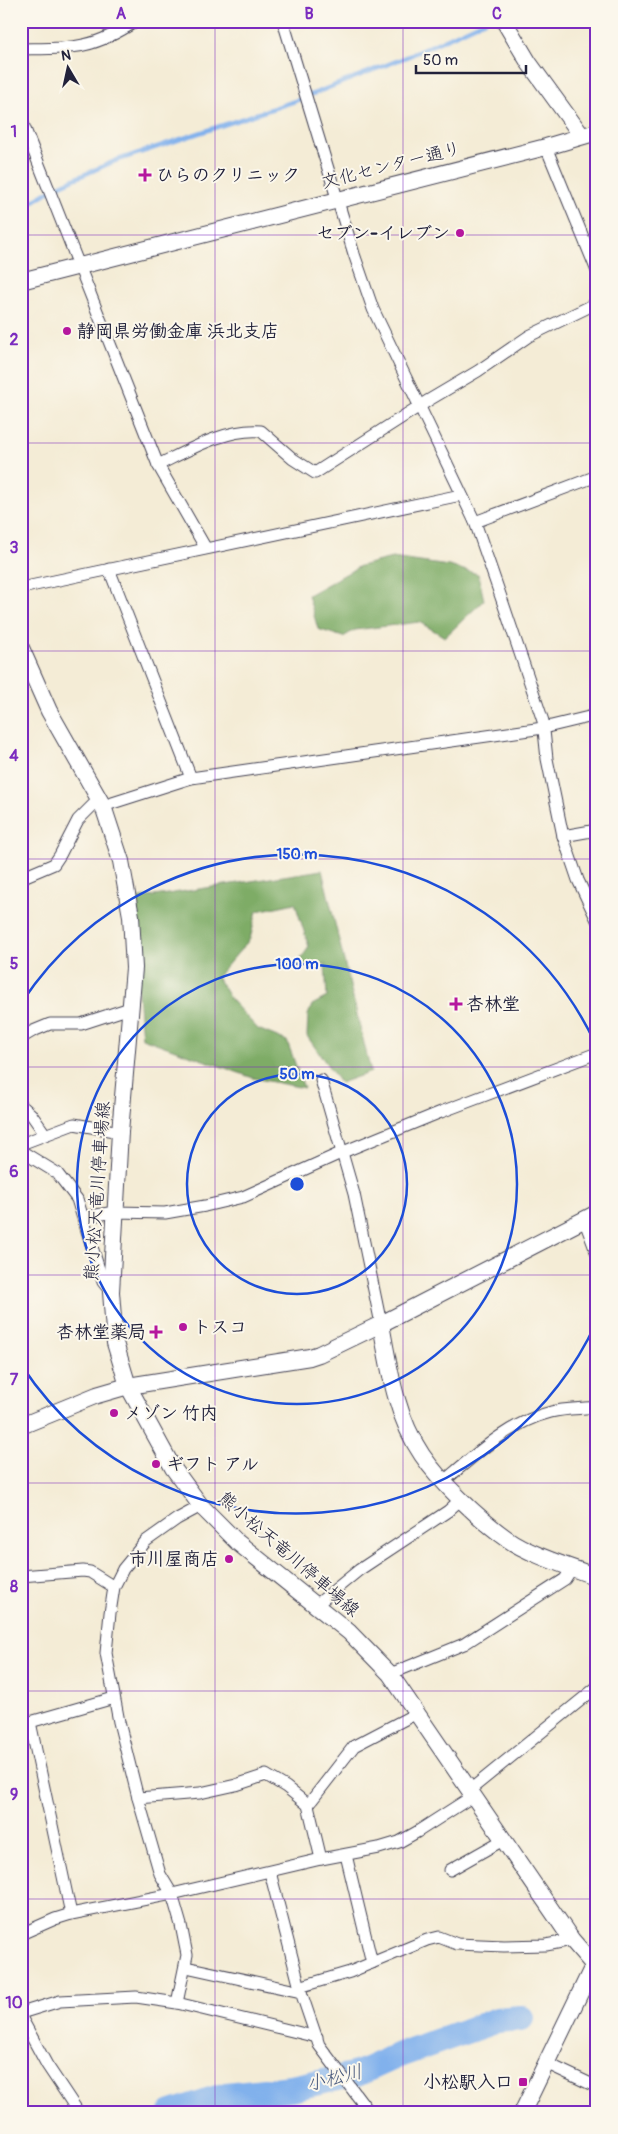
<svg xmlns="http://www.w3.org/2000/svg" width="618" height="2134" viewBox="0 0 618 2134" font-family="Pangolin,'Klee One',sans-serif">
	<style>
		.forest { fill: #7eac66; stroke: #506750 }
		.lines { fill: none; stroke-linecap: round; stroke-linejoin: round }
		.stream { stroke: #81b1ec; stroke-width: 4.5 }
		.river { stroke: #81b1ec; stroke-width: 26 }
		.street-casing { stroke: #424052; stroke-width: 13 }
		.secondary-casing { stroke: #424052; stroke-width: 18 }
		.street { stroke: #fff; stroke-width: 11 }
		.secondary { stroke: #fff; stroke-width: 16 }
		.grid { fill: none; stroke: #7b2cbf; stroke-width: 1; stroke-opacity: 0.55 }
		.ring { fill: none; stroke: #1d4ed8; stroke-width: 2.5 }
		.poi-dot { fill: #b5179e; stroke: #fbf7ec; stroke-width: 2 }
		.labels { text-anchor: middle; stroke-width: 4; stroke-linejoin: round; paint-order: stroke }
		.street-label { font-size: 18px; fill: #22223b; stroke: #fbf7ec }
		.poi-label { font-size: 18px; font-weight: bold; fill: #22223b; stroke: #fbf7ec; text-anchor: start }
		.water-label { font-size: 19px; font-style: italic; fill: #435479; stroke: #fbf7ec }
		.centre { fill: #1d4ed8; stroke: #fbf7ec; stroke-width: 2.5 }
		.ring-label { font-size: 15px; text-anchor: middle; font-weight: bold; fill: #1d4ed8; stroke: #fbf7ec; stroke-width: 4; stroke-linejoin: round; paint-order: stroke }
		.neatline { fill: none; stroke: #7b2cbf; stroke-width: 2 }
		.grid-label { font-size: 16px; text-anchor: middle; font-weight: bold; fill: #7b2cbf }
	</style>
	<rect width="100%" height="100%" fill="#fbf7ec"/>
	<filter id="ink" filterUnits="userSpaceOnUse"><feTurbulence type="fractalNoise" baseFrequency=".02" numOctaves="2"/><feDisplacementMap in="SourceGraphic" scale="10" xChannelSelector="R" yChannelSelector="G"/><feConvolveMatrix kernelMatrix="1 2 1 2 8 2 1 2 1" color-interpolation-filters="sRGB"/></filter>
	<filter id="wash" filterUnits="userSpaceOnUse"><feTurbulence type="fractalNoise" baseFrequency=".0096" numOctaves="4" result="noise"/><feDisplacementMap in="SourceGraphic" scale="20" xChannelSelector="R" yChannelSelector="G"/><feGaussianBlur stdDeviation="1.12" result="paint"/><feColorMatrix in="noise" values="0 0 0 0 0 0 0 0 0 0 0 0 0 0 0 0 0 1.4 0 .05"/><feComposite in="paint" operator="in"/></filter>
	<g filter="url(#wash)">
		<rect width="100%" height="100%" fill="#f4ecd6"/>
		<g class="forest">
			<path d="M392 558 449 566 478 574 484 600 445 637 419 622 355 630 343 637 318 629 308 595 360 566Z"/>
			<path d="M322 870 371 1072 340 1083 307 1036 308 1015 312 1005 327 997 325 964 296 966 309 947 295 903 257 911 250 939 217 977 230 999 258 1029 287 1041 304 1088 253 1078 142 1038 138 994 135 899Z"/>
		</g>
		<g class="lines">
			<path class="stream" d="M21 209 56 187 115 161 295 101 409 56 485 21"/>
			<path class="river" d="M171 2113 226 2095 291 2088 357 2074 399 2055 497 2020 521 2018"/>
		</g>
	</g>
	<g filter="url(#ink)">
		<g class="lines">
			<g class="street-casing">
				<g id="street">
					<path d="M283 21 354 254 373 309 475 522 503 603 543 721 547 759 563 836 578 880 597 920"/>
					<path d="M21 49C73 48 92 50 136 21"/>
					<path d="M21 119 158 465 205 547"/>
					<path d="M546 147 597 271"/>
					<path d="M158 465C189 450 226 428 261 431L293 459 315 473 429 400 478 371 529 336 597 303"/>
					<path d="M475 522 597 476"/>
					<path d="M109 569 191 778"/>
					<path d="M21 588 461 495"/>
					<path d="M103 806 191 778 543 728 597 715"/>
					<path d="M563 836 597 830"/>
					<path d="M21 878 54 864 60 855 78 820 98 800"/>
					<path d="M21 1038 33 1031 50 1024H81L130 1008"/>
					<path d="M321 1080 354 1194 381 1324"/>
					<path d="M21 1105 31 1114 45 1134"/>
					<path d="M21 1144 74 1124 120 1132"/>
					<path d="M21 1151 57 1173 77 1199 103 1282 111 1292"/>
					<path d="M84 1217 115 1212 165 1213 205 1206 243 1197 343 1152 441 1112 597 1053"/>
					<path d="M584 1219 597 1254"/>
					<path d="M444 1481C475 1455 510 1422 551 1412 565 1408 582 1409 597 1407"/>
					<path d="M21 1576 83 1571 90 1572 114 1587"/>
					<path d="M315 1606 359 1570 448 1511 460 1500"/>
					<path d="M390 1674 464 1644 565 1579 572 1568"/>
					<path d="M21 1722H30L114 1698"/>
					<path d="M30 1722 71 1914"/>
					<path d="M470 1790 597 1687"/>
					<path d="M138 1798 200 1793 236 1785 266 1775 286 1787 308 1805 321 1859"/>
					<path d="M308 1805 354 1746 417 1713"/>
					<path d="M346 1855 372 1963"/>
					<path d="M450 1870 503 1840"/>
					<path d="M270 1872 301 1992 319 2045 370 2113"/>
					<path d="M21 1934 55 1919 71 1914 172 1894 321 1859 379 1848 399 1842 417 1832 473 1796"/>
					<path d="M186 1967 301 1992"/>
					<path d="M299 1987 350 1972 427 1940 439 1937 457 1944 504 1946 546 1945 572 1940"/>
					<path d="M177 2003 187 1955 181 1925 172 1894 160 1874 138 1798 119 1722 106 1653 110 1613 114 1587 123 1569 146 1541 177 1519 201 1506"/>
					<path d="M21 2013 60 2001 136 1997 177 2003 317 2037"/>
					<path d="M21 2017 47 2065 79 2113"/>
					<path d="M546 2063 597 2087"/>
				</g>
			</g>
			<g class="secondary-casing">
				<g id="secondary">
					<path d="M504 21 529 63 582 136"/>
					<path d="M21 281 546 147 597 132"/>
					<path d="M21 648 49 711 103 806 121 861 131 916 134 968 120 1132 111 1292 115 1343 128 1386 173 1468 201 1506 237 1542 349 1632 390 1674 572 1940 597 1969"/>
					<path d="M381 1324C389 1368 396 1417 422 1455 441 1483 478 1518 506 1538 528 1554 570 1567 597 1577"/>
					<path d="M21 1426 97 1395 128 1386 310 1357 319 1354 381 1324 597 1213"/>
					<path d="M522 2113 597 1958"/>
				</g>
			</g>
			<use href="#street" class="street"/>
			<use href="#secondary" class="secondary"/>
		</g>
	</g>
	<path class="grid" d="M215 21V2113M403 21V2113M21 235H597M21 443H597M21 651H597M21 859H597M21 1067H597M21 1275H597M21 1483H597M21 1691H597M21 1899H597"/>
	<g class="ring">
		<circle cx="297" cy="1184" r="110"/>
		<circle cx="297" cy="1184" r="220"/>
		<path d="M596 1323A330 330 0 0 1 22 1366M22 1002A330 330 0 0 1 596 1045"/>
	</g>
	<g class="poi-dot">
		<path d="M142.5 167.5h5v5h5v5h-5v5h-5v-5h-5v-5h5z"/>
		<circle cx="460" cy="233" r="5"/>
		<circle cx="67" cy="331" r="5"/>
		<path d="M453.5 996.5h5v5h5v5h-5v5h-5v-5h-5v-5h5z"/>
		<circle cx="183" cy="1327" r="5"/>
		<path d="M153.5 1324.5h5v5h5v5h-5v5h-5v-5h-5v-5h5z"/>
		<circle cx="114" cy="1413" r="5"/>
		<circle cx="156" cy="1464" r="5"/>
		<circle cx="229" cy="1559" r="5"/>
		<rect x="518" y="2077" width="10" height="10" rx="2.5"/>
	</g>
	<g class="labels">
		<g class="street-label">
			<text transform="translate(391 165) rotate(-14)" y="6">文化センター通り</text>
			<text transform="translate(97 1191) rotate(-86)" y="6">熊小松天竜川停車場線</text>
			<text transform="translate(289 1554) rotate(41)" y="6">熊小松天竜川停車場線</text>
		</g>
		<g class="poi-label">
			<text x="156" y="181">ひらのクリニック</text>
			<text x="450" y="239" text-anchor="end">セブン-イレブン</text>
			<text x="77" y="337">静岡県労働金庫 浜北支店</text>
			<text x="466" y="1010">杏林堂</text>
			<text x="193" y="1333">トスコ</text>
			<text x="146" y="1338" text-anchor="end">杏林堂薬局</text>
			<text x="124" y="1419">メゾン 竹内</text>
			<text x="166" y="1470">ギフト アル</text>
			<text x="219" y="1565" text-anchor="end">市川屋商店</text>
			<text x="513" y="2088" text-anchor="end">小松駅入口</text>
		</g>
		<g class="water-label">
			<text transform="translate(334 2077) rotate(-14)" y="7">小松川</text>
		</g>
	</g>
	<circle cx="297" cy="1184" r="8" class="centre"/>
	<g class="ring-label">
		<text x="297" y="859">150 m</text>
		<text x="297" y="969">100 m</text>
		<text x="297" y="1079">50 m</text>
	</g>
	<rect width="618" height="2134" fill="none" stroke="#fbf7ec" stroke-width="55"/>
	<g transform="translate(68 68) rotate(351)" stroke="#fbf7ec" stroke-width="4" paint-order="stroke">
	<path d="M0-4L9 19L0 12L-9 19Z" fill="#22223b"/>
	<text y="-8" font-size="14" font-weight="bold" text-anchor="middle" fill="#22223b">N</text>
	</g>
	<path d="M416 65v8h110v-8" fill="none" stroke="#22223b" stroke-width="2.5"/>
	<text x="423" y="65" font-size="15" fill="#22223b" stroke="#fbf7ec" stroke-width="4" paint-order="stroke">50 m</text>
	<rect x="28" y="28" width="562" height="2078" class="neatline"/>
	<g class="grid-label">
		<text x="121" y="19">A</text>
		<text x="309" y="19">B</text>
		<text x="497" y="19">C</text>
		<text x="14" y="137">1</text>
		<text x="14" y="345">2</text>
		<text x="14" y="553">3</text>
		<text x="14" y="761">4</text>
		<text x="14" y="969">5</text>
		<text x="14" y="1177">6</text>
		<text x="14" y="1385">7</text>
		<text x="14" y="1592">8</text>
		<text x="14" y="1800">9</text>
		<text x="14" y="2008">10</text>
	</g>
</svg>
